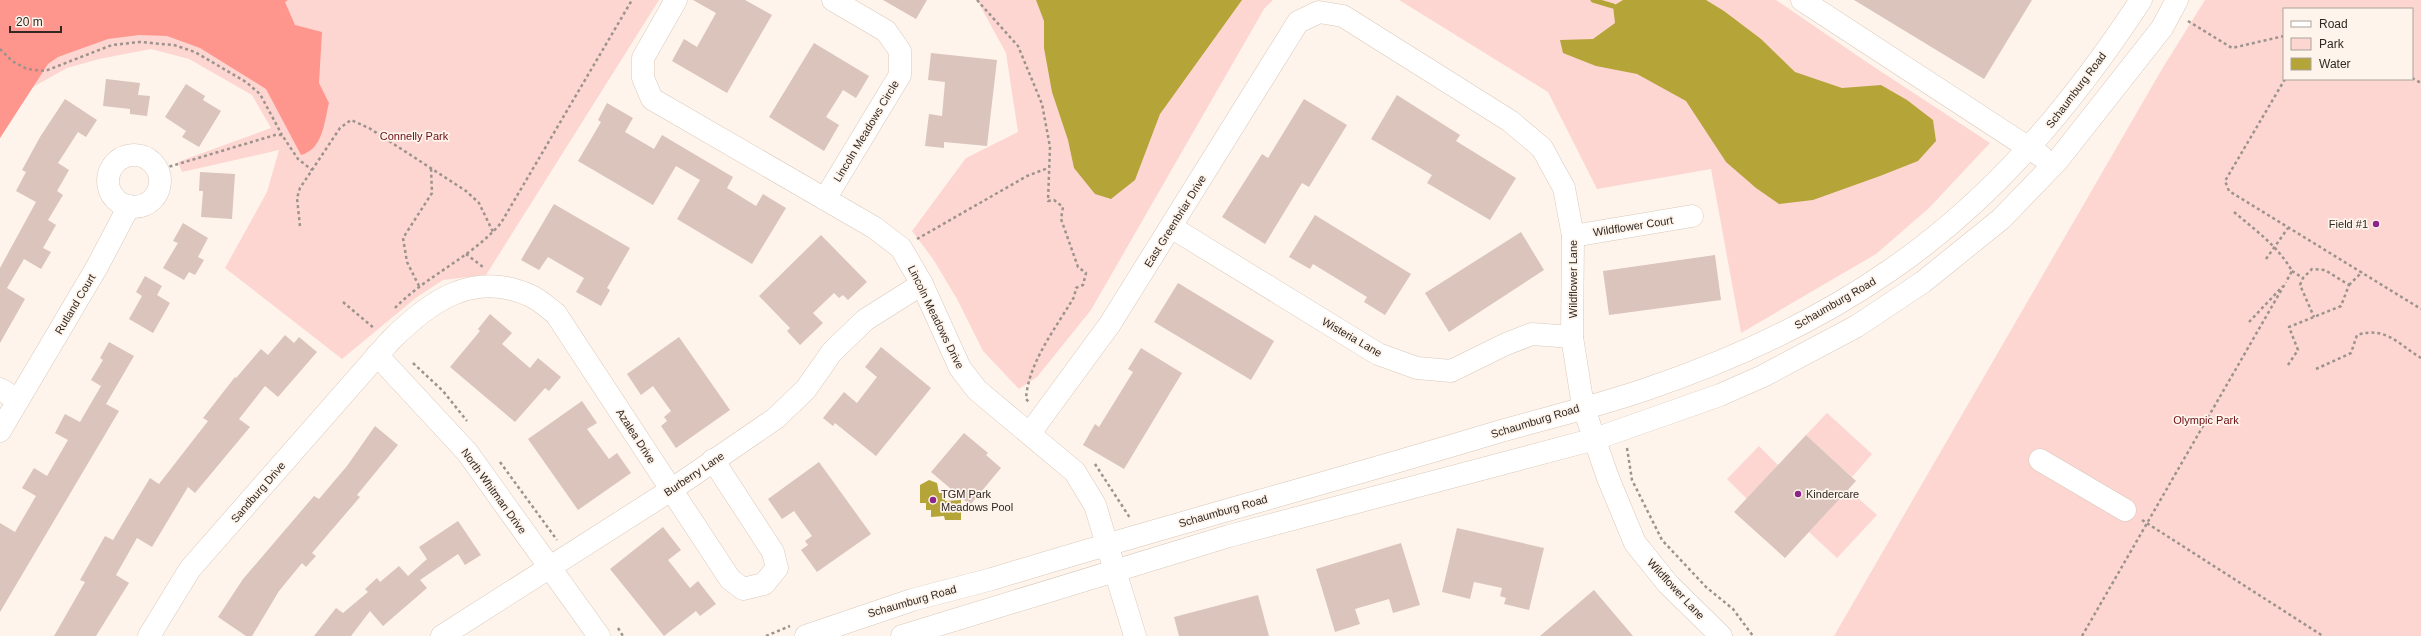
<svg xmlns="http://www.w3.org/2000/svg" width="2421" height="636" viewBox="0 0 2421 636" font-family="Arial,sans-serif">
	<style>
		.green { fill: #fdd6d2; fill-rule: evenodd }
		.forest { fill: #fe968e }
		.water { fill: #b5a438 }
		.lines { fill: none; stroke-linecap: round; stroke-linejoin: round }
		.stream { stroke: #b5a438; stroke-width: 5 }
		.building { fill: #dac4bc }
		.minor-casing { stroke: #d9c8ba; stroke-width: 23 }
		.path { stroke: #9c938c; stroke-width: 2.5; stroke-dasharray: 3 3; stroke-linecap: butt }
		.minor { stroke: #fff; stroke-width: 22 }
		.poi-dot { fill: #8b258b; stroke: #fef4eb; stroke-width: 1.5 }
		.labels { text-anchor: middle; stroke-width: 3.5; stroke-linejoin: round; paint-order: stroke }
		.street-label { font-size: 11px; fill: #2f2823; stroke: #fef4eb }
		.park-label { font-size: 11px; fill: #6b0e14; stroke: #fef4eb }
		.poi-label { font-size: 11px; fill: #2f2823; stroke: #fef4eb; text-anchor: start }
	</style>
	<rect width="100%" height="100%" fill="#fef4eb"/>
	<g class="green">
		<path d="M0 0H659L486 275 443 280 417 297 342 359 225 268 267 192 279 150 182 172 178 162 271 128 252 95 189 59 151 49 99 59 67 68 33 87 0 138Z"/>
		<path d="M977 0H1273L1264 9 1091 310 1037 377 1019 389 983 351 957 299 933 259 912 231 966 158 1018 132 1006 53Z"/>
		<path d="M1399 0H1776L1871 65 1990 143 1929 208 1876 254 1741 333 1711 169 1597 189 1548 92Z"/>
		<path d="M2205 0H2421V636H1834L2162 69ZM2284 9H2412V79H2284Z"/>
		<path d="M1827 413 1872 454 1852 477 1806 435Z"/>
		<path d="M1759 446 1778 465 1747 499 1727 479Z"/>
		<path d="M1848 489 1877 515 1837 558 1809 532Z"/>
	</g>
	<path class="forest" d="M0 0H288L285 2 295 25 322 32 319 83 329 103C324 123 323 149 301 155L266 89 200 48 167 36 139 35 108 39 58 57 48 64 0 138Z"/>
	<g class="water">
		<path d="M1036 0H1242L1160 114 1135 180 1111 199 1095 194 1074 168 1068 140 1052 92 1044 48V21Z"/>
		<path d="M1623 0H1706L1724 11 1761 39 1795 72 1842 88 1881 85 1907 100 1933 120 1936 141 1918 161 1880 176 1813 200 1779 204 1756 188 1726 162 1686 101 1637 74 1596 66 1563 53 1560 40 1593 39 1615 23 1613 6Z"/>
		<path d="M929 480 937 483 939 493H945V501L961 500V520H945L944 516 931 517V510H926V503H920V485Z"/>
	</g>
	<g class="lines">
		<path class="stream" d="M1593 0 1613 6"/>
	</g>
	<g class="building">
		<path d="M693 0H745L772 15 727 93 672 61 684 39 697 47 716 13Z"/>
		<path d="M883 0H927L916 19Z"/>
		<path d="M1854 0H2032L1984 79Z"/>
		<path d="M814 43 869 76 856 98 843 90 826 117 839 125 824 151 769 117Z"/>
		<path d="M931 53 997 60 987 146 944 142V148L925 146 929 114 942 116 945 82 928 80Z"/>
		<path d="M106 79 140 83 138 95 150 96 147 116 130 114V109L103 106Z"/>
		<path d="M186 84 205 96 203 100 221 111 199 147 182 137 186 131 165 117Z"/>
		<path d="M1397 95 1460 135 1456 141 1516 178 1490 220 1427 183 1432 175 1371 139Z"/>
		<path d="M65 99 97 120 86 137 78 132 58 163 69 170 57 191 63 195 48 220 56 225 43 248 51 252 41 269 24 259 7 288 25 299 0 343V268L36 202 16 191 26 172 22 170 40 137Z"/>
		<path d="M1304 99 1347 125 1309 187 1302 183 1265 244 1222 217 1262 154 1268 158Z"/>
		<path d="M607 103 633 118 625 132 654 149 662 135 733 177 727 188 756 206 763 194 786 208 752 264 677 219 700 180 676 166 653 205 578 161 601 122 598 120Z"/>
		<path d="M200 172 235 174 232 219 201 217 203 191H199Z"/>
		<path d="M554 204 630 248 607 288 610 290 601 306 576 292 584 278 548 257 539 270 521 260Z"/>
		<path d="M1315 215 1411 274 1385 315 1364 302 1367 297 1313 264 1310 269 1289 257Z"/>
		<path d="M183 223 208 238 198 257 204 260 195 275 189 272 184 280 163 268 178 243 173 241Z"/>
		<path d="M1521 232 1544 270 1449 332 1425 293Z"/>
		<path d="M821 235 867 282 848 300 843 295 839 298 834 293 813 313 823 323 800 345 787 331 790 328 759 296Z"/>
		<path d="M1715 255 1721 300 1609 315 1603 271Z"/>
		<path d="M145 276 162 286 157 295 170 303 153 333 129 319 142 296 136 292Z"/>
		<path d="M1178 283 1274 341 1251 380 1154 322Z"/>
		<path d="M490 314 512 333 502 344 530 368 538 358 561 377 549 391 545 388 515 422 450 367 480 331 478 329Z"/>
		<path d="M285 335 294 343 299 337 317 352 278 397 265 386 239 419 250 427 195 493 188 487 152 547 137 538 116 575 129 583 96 636H54L85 582 80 580 105 536 113 540 150 478 159 484 208 421 203 418 235 377 236 378 261 349 268 355Z"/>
		<path d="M679 337 730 410 676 448 661 426 667 421 664 417 671 411 653 386 641 395 627 374Z"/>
		<path d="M109 342 134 356 106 404 119 411 0 612V523L15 532 36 496 22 488 34 468 47 476 68 440 55 433 65 414 80 422 101 386 91 380 103 360 100 358Z"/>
		<path d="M881 347 931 388 876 456 835 423 833 426 823 418 844 392 857 403 877 377 865 367Z"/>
		<path d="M1141 348 1182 373 1124 469 1083 445 1095 424 1099 427 1133 372 1128 369Z"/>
		<path d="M582 401 597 423 587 429 609 459 617 453 631 473 578 510 528 439Z"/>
		<path d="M375 426 398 445 357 495 360 497 312 553 316 556 306 567 302 563 279 591 252 636H246L218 617 243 579 314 496 319 499 347 466Z"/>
		<path d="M964 433 988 453 986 455 1001 468 970 505 931 472Z"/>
		<path d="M1806 435 1856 481 1785 558 1734 512Z"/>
		<path d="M819 462 871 534 817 572 801 550 808 545 805 541 812 536 794 511 782 519 768 499Z"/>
		<path d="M458 521 481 555 465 565 458 554 420 580 427 588 383 626 370 611 351 636H314L336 608 343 613 368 592 365 589 377 578 380 582 399 566 408 576 427 559 419 547Z"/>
		<path d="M663 527 681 550 668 560 690 588 698 581 716 604 700 616 696 611 664 636 610 569Z"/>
		<path d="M1457 528 1544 548 1529 610 1504 604 1506 598 1500 596 1502 588 1474 582 1470 599 1442 592Z"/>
		<path d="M1401 543 1420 605 1393 613 1389 599 1355 609 1360 624 1335 632 1316 569Z"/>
		<path d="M1594 590 1633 636H1540Z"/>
		<path d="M1258 595 1269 636H1179L1174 617Z"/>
	</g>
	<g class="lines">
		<g class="minor-casing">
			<g id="minor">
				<path d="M676 0 643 58V78L652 99 875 228 901 248 922 284 960 368 977 390 1075 472 1095 505 1135 636"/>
				<path d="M1802 0 2041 156"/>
				<circle cx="134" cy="181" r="26"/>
				<path d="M825 199 900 75V51L886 31 833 0"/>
				<path d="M1171 227 1378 354 1417 368 1451 371 1506 344 1532 334 1572 337"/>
				<path d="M1573 236 1692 216"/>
				<path d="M377 355 467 452 599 636"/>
				<path d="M0 389 18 400"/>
				<path d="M0 431 97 267 129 206"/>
				<path d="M1030 433 1110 324 1298 22 1319 12 1343 16 1510 121 1542 148 1564 188 1573 236 1572 337 1583 406 1608 478 1635 543 1668 584 1721 636"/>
				<path d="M2040 460 2125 510"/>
				<path d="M149 636 190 569 390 341C429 302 473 269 531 296 540 300 548 308 556 314L730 579 743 589 764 584 777 568 773 552 713 460"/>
				<path d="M442 636 671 490 776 418 806 389 832 352 865 320 922 284"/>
				<path d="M806 636 912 600 992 579C1158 528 1325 484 1491 434 1542 419 1594 407 1644 390 1730 361 1814 323 1889 271 1994 199 2072 105 2141 0"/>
				<path d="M902 636 1229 536 1595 439 1720 395 1763 376 1857 326 1923 282 2001 219 2058 160 2162 28 2177 0"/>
			</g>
		</g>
		<g class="path">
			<path d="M977 0 1018 46 1042 104 1050 147 1048 201 1054 200 1063 207 1061 219 1078 267 1086 273 1083 285 1076 288 1074 297C1056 328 1028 363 1026 399L1029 402"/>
			<path d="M2188 21 2232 48 2284 36"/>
			<path d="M0 49 12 61 27 69 45 71 112 45 140 42 174 45 195 52 246 82 260 94 282 135"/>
			<path d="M2412 78 2421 83"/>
			<path d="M2285 79 2225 181 2229 191 2421 309"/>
			<path d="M158 170 275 135H282L298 159 312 170"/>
			<path d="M2234 212C2255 230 2278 246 2292 271L2286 282"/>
			<path d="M300 226 297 198 300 188 340 128 351 120 369 128 466 191 479 203 493 232"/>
			<path d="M917 239 1027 176 1048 168"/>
			<path d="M466 254 483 267"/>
			<path d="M2266 259 2288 228"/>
			<path d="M2292 271 2303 278"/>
			<path d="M2349 285 2362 272"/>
			<path d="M419 286 407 262 403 238 432 193 431 169"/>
			<path d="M343 302 375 329"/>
			<path d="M395 308C427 275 471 258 501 223L632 0"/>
			<path d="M2249 322 2283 286"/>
			<path d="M413 363 443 391 467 421"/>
			<path d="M2288 365 2298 350 2289 327 2341 306 2349 285 2325 270 2312 269 2303 278 2300 285 2314 317"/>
			<path d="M2316 369 2351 353 2357 335C2386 326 2398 344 2421 358"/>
			<path d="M1627 448 1632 480 1662 540 1706 587 1733 609 1753 636"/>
			<path d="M500 462 557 540"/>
			<path d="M1095 464 1130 518"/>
			<path d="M2142 520 2323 636"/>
			<path d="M618 628 623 636"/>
			<path d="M766 636 790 626"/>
			<path d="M2082 636 2286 282"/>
		</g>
		<use href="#minor" class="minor"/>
	</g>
	<g class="poi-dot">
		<circle cx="2376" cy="224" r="4"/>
		<circle cx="1798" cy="494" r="4"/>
		<circle cx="933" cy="500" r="4"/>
	</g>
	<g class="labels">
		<g class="street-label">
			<text transform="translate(2076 90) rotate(-53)" y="4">Schaumburg Road</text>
			<text transform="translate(866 131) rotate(-59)" y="4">Lincoln Meadows Circle</text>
			<text transform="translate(1175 221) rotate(-58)" y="4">East Greenbriar Drive</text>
			<text transform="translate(1633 226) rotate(-9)" y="4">Wildflower Court</text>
			<text transform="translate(1573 279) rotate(-90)" y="4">Wildflower Lane</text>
			<text transform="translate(1835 303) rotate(-30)" y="4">Schaumburg Road</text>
			<text transform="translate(75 304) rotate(-59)" y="4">Rutland Court</text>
			<text transform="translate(936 317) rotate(64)" y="4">Lincoln Meadows Drive</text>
			<text transform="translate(1352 337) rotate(30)" y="4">Wisteria Lane</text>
			<text transform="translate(1535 421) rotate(-17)" y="4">Schaumburg Road</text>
			<text transform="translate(636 436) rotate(57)" y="4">Azalea Drive</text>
			<text transform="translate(694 474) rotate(-34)" y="4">Burberry Lane</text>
			<text transform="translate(494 491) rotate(54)" y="4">North Whitman Drive</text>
			<text transform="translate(258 492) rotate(-49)" y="4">Sandburg Drive</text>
			<text transform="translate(1223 511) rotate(-16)" y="4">Schaumburg Road</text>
			<text transform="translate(1676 589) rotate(47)" y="4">Wildflower Lane</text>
			<text transform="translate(912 601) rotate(-16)" y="4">Schaumburg Road</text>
		</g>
		<g class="park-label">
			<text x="414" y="140">Connelly Park</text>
			<text x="2206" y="424">Olympic Park</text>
		</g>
		<g class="poi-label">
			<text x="2368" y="228" text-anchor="end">Field #1</text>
			<text x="941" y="498">TGM Park<tspan x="941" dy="13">Meadows Pool</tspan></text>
			<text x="1806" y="498">Kindercare</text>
		</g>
	</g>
	<rect x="2283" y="8" width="130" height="72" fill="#fef4eb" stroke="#aba29b"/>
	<rect x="2291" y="21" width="20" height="6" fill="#ffffff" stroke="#aba29b"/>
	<text x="2319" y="28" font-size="12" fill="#2f2823">Road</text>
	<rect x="2291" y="38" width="20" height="12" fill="#fdd6d2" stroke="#aba29b"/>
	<text x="2319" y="48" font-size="12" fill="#2f2823">Park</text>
	<rect x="2291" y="58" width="20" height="12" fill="#b5a438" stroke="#aba29b"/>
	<text x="2319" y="68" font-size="12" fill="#2f2823">Water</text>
	<path d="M10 26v6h51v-6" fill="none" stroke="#2f2823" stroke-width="2"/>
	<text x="16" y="26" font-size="12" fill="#2f2823" stroke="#fef4eb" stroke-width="3" paint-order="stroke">20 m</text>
</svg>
